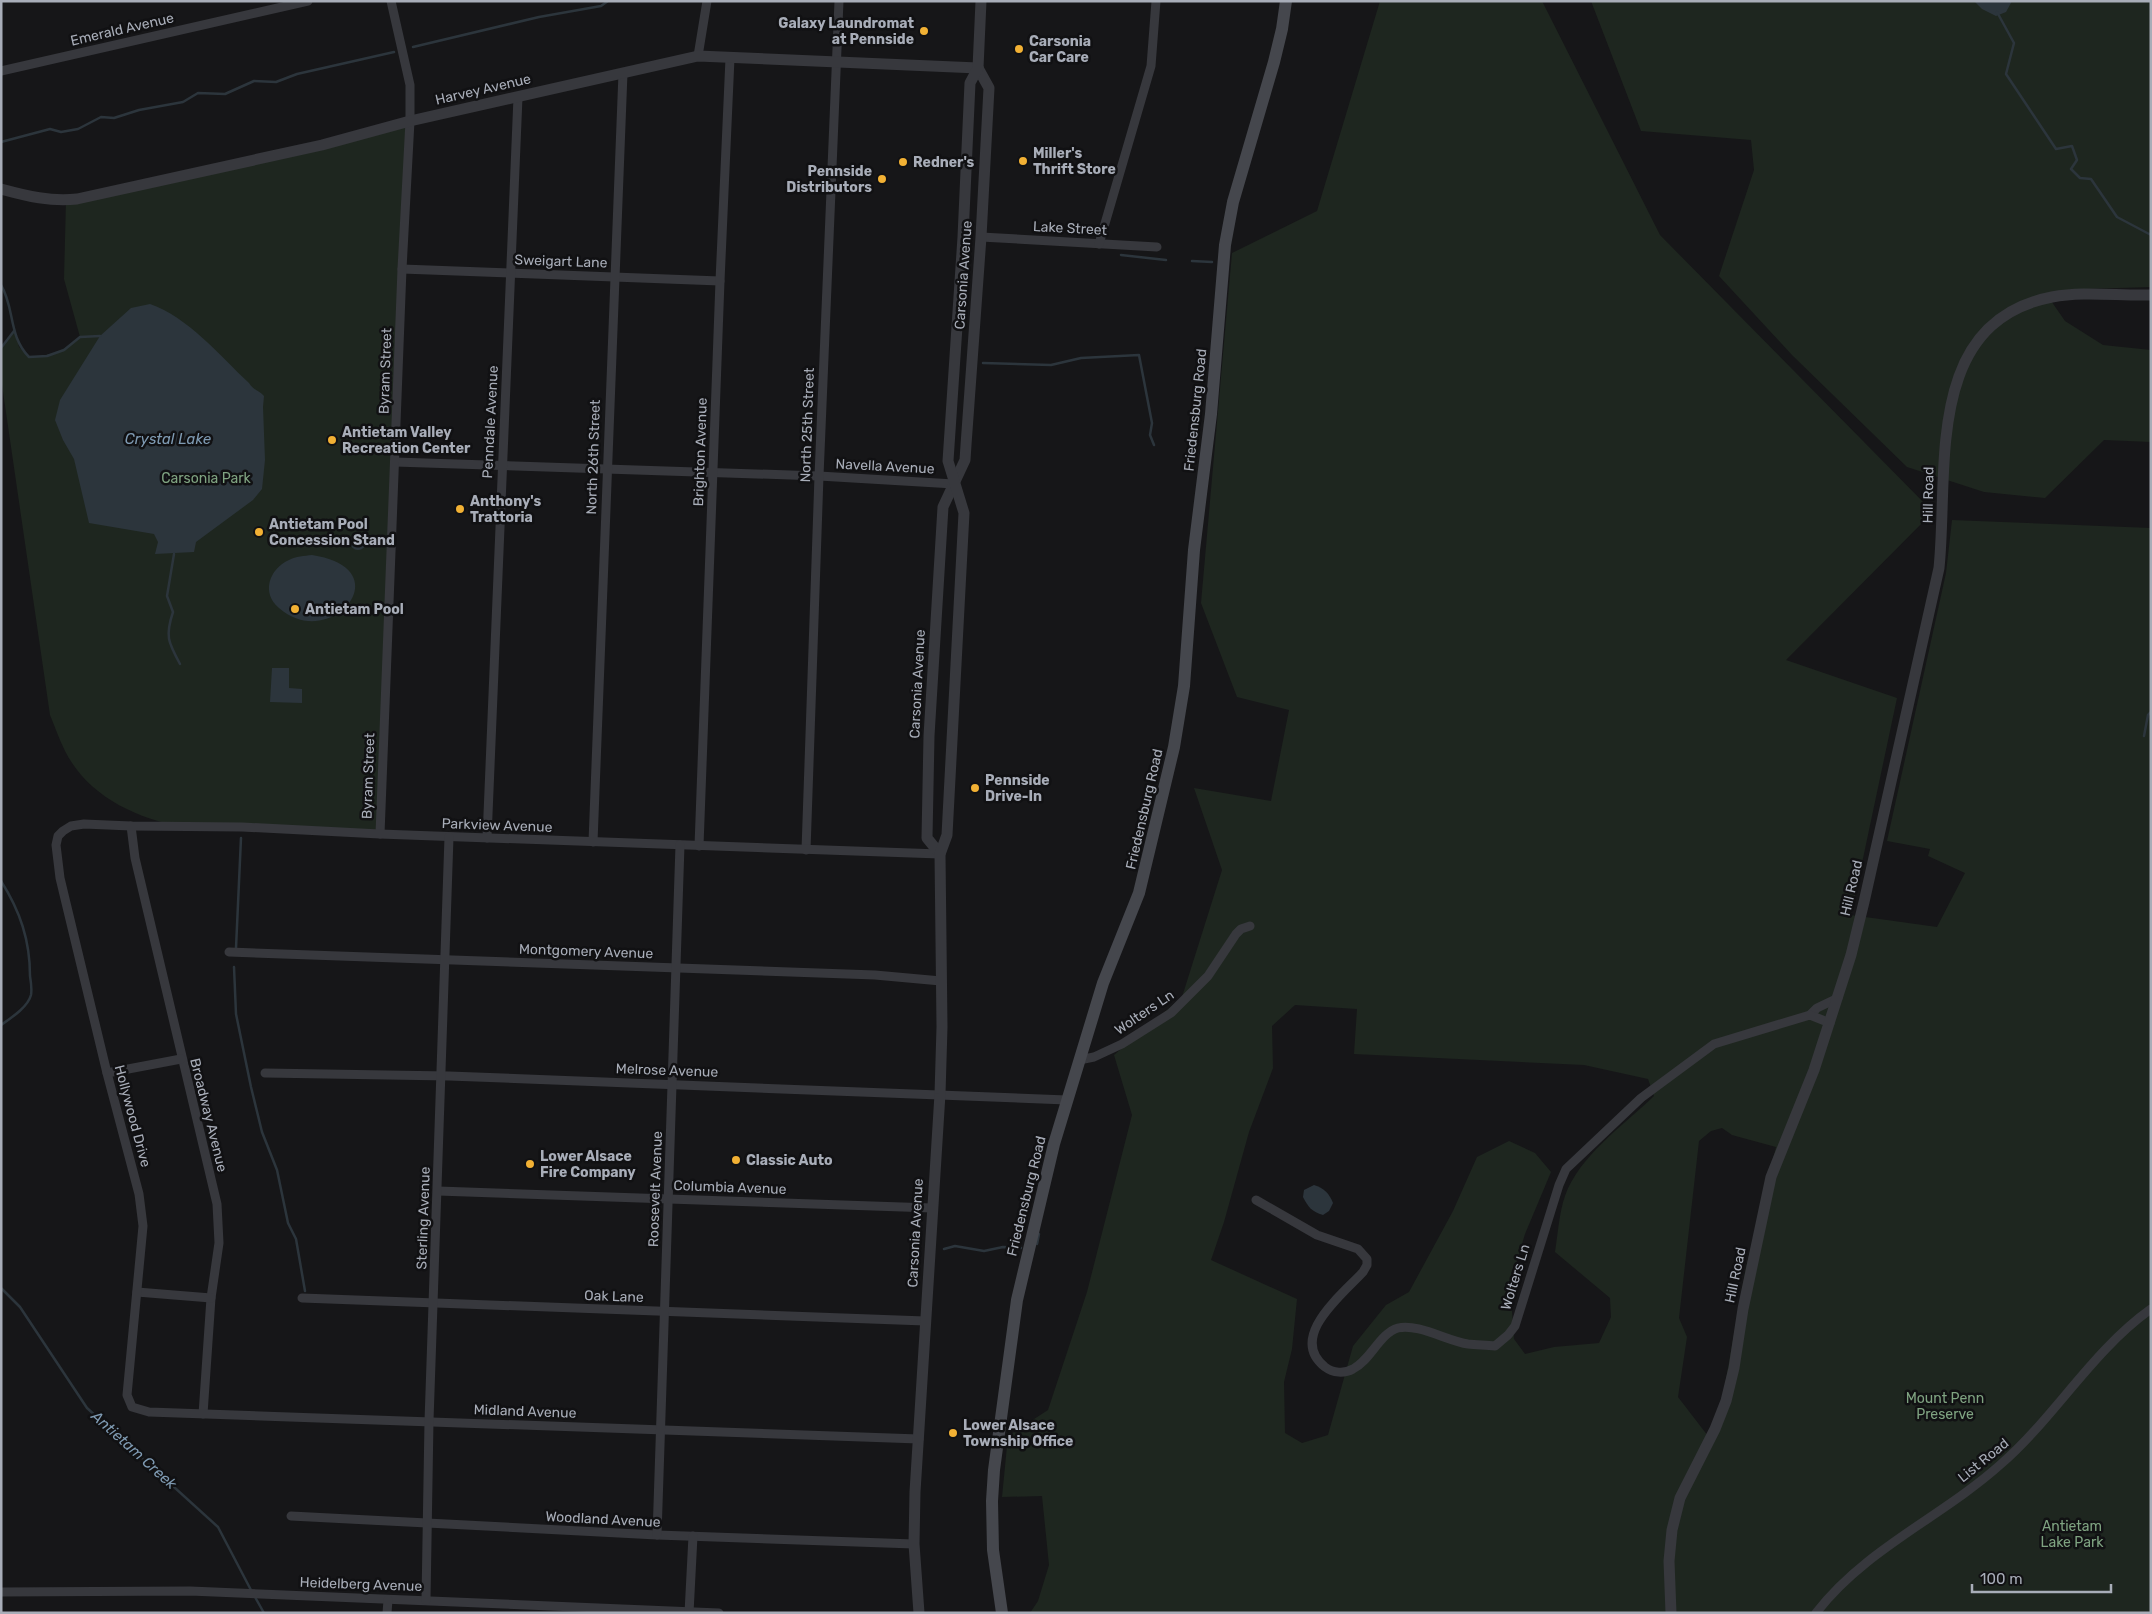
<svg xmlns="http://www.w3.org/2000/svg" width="2152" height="1614" viewBox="0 0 2152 1614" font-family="Rubik,sans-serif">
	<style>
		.green { fill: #1e261f; fill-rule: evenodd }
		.water { fill: #2c353c }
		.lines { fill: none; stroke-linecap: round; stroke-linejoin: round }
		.stream { stroke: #2c353c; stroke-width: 2.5 }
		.minor { stroke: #37383d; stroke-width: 9 }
		.tertiary { stroke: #37383d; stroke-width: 11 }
		.secondary { stroke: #45474d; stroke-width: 12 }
		.poi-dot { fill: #f2b134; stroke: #111113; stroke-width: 2 }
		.labels { text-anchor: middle; stroke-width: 5; stroke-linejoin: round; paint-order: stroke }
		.poi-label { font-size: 14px; font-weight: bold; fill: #a8adb8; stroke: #111113; text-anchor: start }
		.street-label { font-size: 14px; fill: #a8adb8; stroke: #111113 }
		.park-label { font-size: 14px; fill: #7fa381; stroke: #111113 }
		.water-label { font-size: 15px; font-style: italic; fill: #7f9bb3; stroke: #111113 }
	</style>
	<rect width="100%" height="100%" fill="#161618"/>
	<g class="green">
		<path d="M1380 1H1542L1660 235 1933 512 1786 660 1897 698 1851 915 1937 927 1965 873 1928 856 1930 849 1887 841 1946 573 1952 520 2151 528V1613H1030L1038 1601 1049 1565 1042 1496 1002 1497 1008 1436 1048 1410 1087 1292 1132 1115 1114 1055 1182 997 1222 870 1194 788 1271 801 1289 710 1237 697 1201 603 1232 253 1317 211ZM1295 1005 1357 1009 1354 1054 1584 1065 1648 1079 1654 1096C1624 1125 1579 1156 1565 1196 1559 1213 1558 1234 1555 1252L1610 1298 1611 1317 1599 1343 1554 1347 1525 1354 1514 1339 1510 1284 1525 1234 1551 1172 1535 1153 1509 1141 1477 1157 1453 1211 1409 1292 1386 1305 1353 1346 1328 1435 1302 1443 1285 1433 1284 1382 1292 1349 1297 1299 1211 1260 1224 1222 1249 1132 1273 1068 1272 1026ZM1722 1128 1732 1135 1776 1147 1746 1267 1722 1401 1708 1436 1678 1397 1687 1337 1679 1318 1699 1141 1711 1131Z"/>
		<path d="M1591 1H2151V287L2085 289 2047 295 2065 321 2103 345 2151 350V442L2104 440 2045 498 1984 492 1907 467 1792 355 1719 276 1754 170 1751 140 1641 131Z"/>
		<path d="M410 121 380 834 181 827C134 817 88 796 65 751 59 739 55 727 50 715L1 378V348L15 330 19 347 29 357C52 355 62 352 80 337L64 279 66 200Z"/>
	</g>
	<g class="water">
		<path d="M1974 1H2012L2006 12 1996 16 1982 9Z"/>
		<path d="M150 304C188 317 220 356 249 383 254 391 259 390 264 396L263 407 265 460 262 489 253 500 196 542 194 552 155 554 158 542 154 534 89 523 74 459 63 440 55 420 60 400 100 336 131 308Z"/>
		<circle cx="358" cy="542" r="8"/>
		<path d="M312 555C403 569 330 653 279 608 261 593 269 569 289 560 296 556 304 556 312 555Z"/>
		<path d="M272 668H289V688L302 689V703L270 702Z"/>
		<path d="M1314 1185C1324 1188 1329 1193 1333 1203L1329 1211 1323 1215C1312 1212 1308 1207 1303 1197L1304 1190Z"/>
	</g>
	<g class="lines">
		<g class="stream">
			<path d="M1997 12 2014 43 2006 74 2056 149 2072 146 2077 160 2071 169 2080 178 2091 179 2117 217 2151 235"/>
			<path d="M413 47 539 17 601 6 608 1"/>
			<path d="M1 142 50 129 61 132 78 129 101 117 114 118 139 110 183 102 198 93 225 94 254 81 276 82 297 74 394 52"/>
			<path d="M1121 255 1166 260"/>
			<path d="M1192 261 1212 262"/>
			<path d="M1 285C15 308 8 336 29 357L47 356 64 350 80 337 100 336"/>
			<path d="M1 348 14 331"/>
			<path d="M983 363 1051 365 1081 358 1139 355 1152 423 1150 435 1154 445"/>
			<path d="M174 554 167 596 173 612C165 636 168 642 180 664"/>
			<path d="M2144 736 2148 715 2151 712"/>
			<path d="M1 881C20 911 30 940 30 976 31 982 32 989 31 995 28 1007 11 1018 1 1025"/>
			<path d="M236 948 241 838"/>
			<path d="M234 967 236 1014 251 1087 262 1132 277 1170 288 1223 296 1239 305 1291"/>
			<path d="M1037 1244 1039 1234"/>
			<path d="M944 1249 955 1246 984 1251 1003 1247 1021 1248"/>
			<path d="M1 1288 20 1307 87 1408 218 1527 252 1592"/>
			<path d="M255 1597 264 1613"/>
		</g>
		<g class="minor">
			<path d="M698 56 707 1"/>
			<path d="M1 71 308 1"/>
			<path d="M981 237 1157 247"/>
			<path d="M1099 244 1151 66 1156 1"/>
			<path d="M402 269 720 281"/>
			<path d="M395 462 819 476 954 484"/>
			<path d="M131 826 135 858 217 1204 219 1243 211 1298 203 1414"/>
			<path d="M380 834 402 269 410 121V85L391 1"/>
			<path d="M487 838 518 97"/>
			<path d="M593 842 623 73"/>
			<path d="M699 846 720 281 730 58"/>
			<path d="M806 850 819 476 839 1"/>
			<path d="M229 952 875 975 941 981"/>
			<path d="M1810 1015 1817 1008 1838 998"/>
			<path d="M1079 1060 1094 1057 1122 1044 1171 1013 1208 976 1236 934 1241 929 1250 926"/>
			<path d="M107 1073 181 1059"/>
			<path d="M265 1073 449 1076 1067 1100"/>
			<path d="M438 1191 932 1208"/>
			<path d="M1256 1200 1317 1235 1358 1249 1367 1259V1265L1363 1272C1343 1294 1287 1337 1325 1367 1333 1373 1344 1374 1353 1369 1370 1361 1380 1333 1398 1328 1417 1323 1448 1341 1468 1344 1477 1345 1486 1345 1495 1346L1508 1335 1515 1326 1559 1185 1566 1169 1641 1098 1714 1044 1810 1015 1830 1023"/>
			<path d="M137 1292 211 1298"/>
			<path d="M302 1298 925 1321"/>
			<path d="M919 1439 149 1412 132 1407 127 1395 143 1226 139 1194 107 1073 60 878 56 845 58 836 63 831 71 826 84 824 131 826 242 827 380 834 940 854"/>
			<path d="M291 1516 657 1535 914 1544"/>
			<path d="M657 1535 680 845"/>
			<path d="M1 1592 190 1591 719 1613"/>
			<path d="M426 1600 429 1421 449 837"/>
			<path d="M387 1613 388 1600"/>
			<path d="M689 1613 693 1536"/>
			<path d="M1816 1613C1865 1549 1942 1517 2001 1464 2055 1417 2092 1351 2151 1309"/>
		</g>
		<g class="tertiary">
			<path d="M1 189C27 196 51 202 77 199L322 145 410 121 698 56 978 68"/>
			<path d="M940 854 927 838 929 736 943 507 965 460 966 445 981 237 989 88 978 68"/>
			<path d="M919 1613 914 1544 915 1492 940 1094 942 1027 940 854 947 835 964 513 948 461 963 237 970 83 978 68 981 1"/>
			<path d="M1671 1613 1669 1561 1672 1530 1680 1498 1715 1429 1726 1401 1734 1368 1743 1309 1771 1177 1814 1070 1851 955 1864 902 1939 568C1949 471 1923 322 2052 297 2084 291 2118 296 2151 295"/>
		</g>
		<path class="secondary" d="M1002 1613 993 1550 992 1501 994 1470 1017 1300 1054 1144 1103 983 1139 893 1174 747 1184 686 1194 550 1211 414 1225 245 1233 202 1274 62 1282 29 1286 1"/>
	</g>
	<g class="poi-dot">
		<circle cx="924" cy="31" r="5"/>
		<circle cx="1019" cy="49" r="5"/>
		<circle cx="1023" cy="161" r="5"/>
		<circle cx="903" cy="162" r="5"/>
		<circle cx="882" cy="179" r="5"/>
		<circle cx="332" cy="440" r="5"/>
		<circle cx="460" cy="509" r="5"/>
		<circle cx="259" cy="532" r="5"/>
		<circle cx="295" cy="609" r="5"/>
		<circle cx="975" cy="788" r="5"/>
		<circle cx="736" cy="1160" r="5"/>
		<circle cx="530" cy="1164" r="5"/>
		<circle cx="953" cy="1433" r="5"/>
	</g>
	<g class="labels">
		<g class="poi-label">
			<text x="914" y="28" text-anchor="end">Galaxy Laundromat<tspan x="914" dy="16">at Pennside</tspan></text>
			<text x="1029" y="46">Carsonia<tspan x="1029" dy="16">Car Care</tspan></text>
			<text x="1033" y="158">Miller's<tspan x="1033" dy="16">Thrift Store</tspan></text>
			<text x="913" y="167">Redner's</text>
			<text x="872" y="176" text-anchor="end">Pennside<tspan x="872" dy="16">Distributors</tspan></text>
			<text x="342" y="437">Antietam Valley<tspan x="342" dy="16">Recreation Center</tspan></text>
			<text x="470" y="506">Anthony's<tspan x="470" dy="16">Trattoria</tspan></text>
			<text x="269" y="529">Antietam Pool<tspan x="269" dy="16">Concession Stand</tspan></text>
			<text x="305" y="614">Antietam Pool</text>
			<text x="985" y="785">Pennside<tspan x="985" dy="16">Drive-In</tspan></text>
			<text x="540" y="1161">Lower Alsace<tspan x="540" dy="16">Fire Company</tspan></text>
			<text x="746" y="1165">Classic Auto</text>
			<text x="963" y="1430">Lower Alsace<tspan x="963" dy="16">Township Office</tspan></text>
		</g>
		<g class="street-label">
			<text transform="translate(122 29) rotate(-13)" y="5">Emerald Avenue</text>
			<text transform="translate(483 89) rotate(-13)" y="5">Harvey Avenue</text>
			<text transform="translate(1070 228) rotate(3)" y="5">Lake Street</text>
			<text transform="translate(561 261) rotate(2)" y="5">Sweigart Lane</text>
			<text transform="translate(963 275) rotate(-86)" y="5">Carsonia Avenue</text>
			<text transform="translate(385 371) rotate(-88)" y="5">Byram Street</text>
			<text transform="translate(1195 410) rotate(-84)" y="5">Friedensburg Road</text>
			<text transform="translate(490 422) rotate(-87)" y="5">Penndale Avenue</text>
			<text transform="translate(807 425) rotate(-88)" y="5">North 25th Street</text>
			<text transform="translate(700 452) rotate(-88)" y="5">Brighton Avenue</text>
			<text transform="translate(593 457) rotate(-88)" y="5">North 26th Street</text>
			<text transform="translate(885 466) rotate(3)" y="5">Navella Avenue</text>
			<text transform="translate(1928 495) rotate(-89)" y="5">Hill Road</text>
			<text transform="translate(917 684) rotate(-87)" y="5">Carsonia Avenue</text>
			<text transform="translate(368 776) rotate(-88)" y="5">Byram Street</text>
			<text transform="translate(1144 809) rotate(-77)" y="5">Friedensburg Road</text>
			<text transform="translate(497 825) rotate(2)" y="5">Parkview Avenue</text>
			<text transform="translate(1851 888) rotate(-77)" y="5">Hill Road</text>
			<text transform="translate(586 951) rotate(2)" y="5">Montgomery Avenue</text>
			<text transform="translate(1144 1012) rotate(-34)" y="5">Wolters Ln</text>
			<text transform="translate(667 1070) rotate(2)" y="5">Melrose Avenue</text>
			<text transform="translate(209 1115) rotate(76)" y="5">Broadway Avenue</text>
			<text transform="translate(133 1116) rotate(75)" y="5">Hollywood Drive</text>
			<text transform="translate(730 1187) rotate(2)" y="5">Columbia Avenue</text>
			<text transform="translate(655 1189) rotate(-88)" y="5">Roosevelt Avenue</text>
			<text transform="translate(1026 1196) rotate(-76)" y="5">Friedensburg Road</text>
			<text transform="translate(423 1218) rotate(-88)" y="5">Sterling Avenue</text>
			<text transform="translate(915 1233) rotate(-87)" y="5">Carsonia Avenue</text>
			<text transform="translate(1735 1275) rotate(-78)" y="5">Hill Road</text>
			<text transform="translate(1515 1277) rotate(-73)" y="5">Wolters Ln</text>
			<text transform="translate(614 1296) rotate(2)" y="5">Oak Lane</text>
			<text transform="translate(525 1411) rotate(2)" y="5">Midland Avenue</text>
			<text transform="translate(1983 1460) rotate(-39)" y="5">List Road</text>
			<text transform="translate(603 1519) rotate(3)" y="5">Woodland Avenue</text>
			<text transform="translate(361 1584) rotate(2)" y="5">Heidelberg Avenue</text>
		</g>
		<g class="park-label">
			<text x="206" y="483">Carsonia Park</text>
			<text x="1945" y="1403">Mount Penn<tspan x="1945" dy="16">Preserve</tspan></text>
			<text x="2072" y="1531">Antietam<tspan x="2072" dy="16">Lake Park</tspan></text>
		</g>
		<g class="water-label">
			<text x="168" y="444">Crystal Lake</text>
			<text transform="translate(134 1450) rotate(42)" y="5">Antietam Creek</text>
		</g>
	</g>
	<rect width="2152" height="1614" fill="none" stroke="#a8adb8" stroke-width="5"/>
	<path d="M1972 1584v8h139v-8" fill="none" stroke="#a8adb8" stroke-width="2.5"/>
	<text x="1980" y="1584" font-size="15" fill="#a8adb8" stroke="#111113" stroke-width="4" paint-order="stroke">100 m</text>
</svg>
